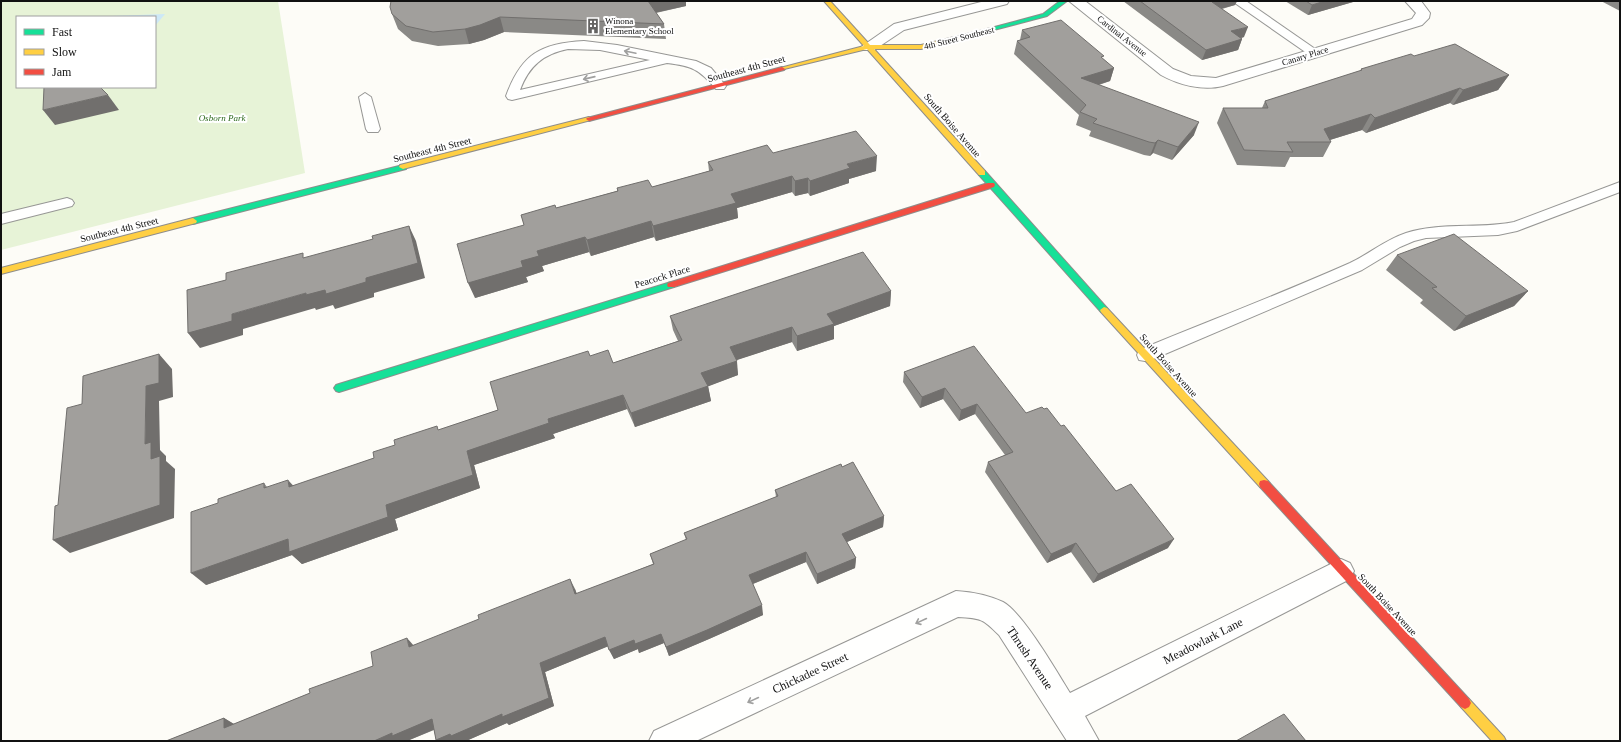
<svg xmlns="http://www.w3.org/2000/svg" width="1621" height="742" viewBox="0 0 1621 742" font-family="Georgia,serif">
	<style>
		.green { fill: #e7f3d7; fill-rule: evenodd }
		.water { fill: #cde8f7 }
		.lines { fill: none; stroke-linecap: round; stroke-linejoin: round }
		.lane-casing { stroke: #979795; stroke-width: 2 }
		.street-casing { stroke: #979795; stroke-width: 2 }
		.fast-casing { stroke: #8e8d8b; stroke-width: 2 }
		.slow-casing { stroke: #8e8d8b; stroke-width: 2 }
		.jam-casing { stroke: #8e8d8b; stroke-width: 2 }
		.lane { fill: #fffffe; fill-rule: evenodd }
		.street { fill: #fffffe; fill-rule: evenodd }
		.fast { fill: #16e098; fill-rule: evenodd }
		.slow { fill: #ffcf43; fill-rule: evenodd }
		.jam { fill: #f24e42; fill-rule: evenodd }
		.wall { fill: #8a8986 }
		.shaded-wall { fill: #716f6d }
		.building { fill: #a19f9c; stroke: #716f6d }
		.oneway { stroke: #a0a09f }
		.labels { text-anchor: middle; stroke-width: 4; stroke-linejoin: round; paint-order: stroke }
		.far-poi-label { font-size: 9px; fill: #111; stroke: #fff; text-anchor: start }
		.far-street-label { font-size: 9px; fill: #111; stroke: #fff }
		.far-park-label { font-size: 9px; font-style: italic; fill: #2f6b1f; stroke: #fff }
		.street-label { font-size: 10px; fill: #111; stroke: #fff }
		.near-street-label { font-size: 12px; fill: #111; stroke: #fff }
	</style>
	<rect width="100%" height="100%" fill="#fdfcf7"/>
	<path class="green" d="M1 1H278L305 173 1 250ZM17 17H155V87H17Z"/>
	<path class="water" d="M165 14 155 26V17H84Z"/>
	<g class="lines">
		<g class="lane-casing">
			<g id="lane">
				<path d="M1232 1H1246L1321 53 1315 57 1311 56Z"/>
				<path d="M584 41 617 45 696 61 711 68 726 86 724 89H716C699 69 692 66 667 63L512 100 508 99 506 96C521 55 540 43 584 41ZM568 49 600 50 650 60 520 90C529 66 543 54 568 49Z"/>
				<path d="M365 93 371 97 380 129 378 132H368L366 129 359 97Z"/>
				<path d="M1620 182V192L1517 231 1498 235 1426 238 1414 241 1400 247 1362 270 1151 360 1145 361 1139 360 1137 355 1139 350C1209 321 1280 294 1350 263 1369 254 1385 240 1406 233 1440 222 1478 229 1514 222Z"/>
				<path d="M67 198 72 200 74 203 72 206 1 224V214Z"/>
			</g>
		</g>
		<g class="street-casing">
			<g id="street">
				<path d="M985 1H1009L1007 4 904 30 874 50H864L861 47 894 24Z"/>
				<path d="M1069 1H1085L1173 69 1191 76 1216 78 1412 19 1416 13 1405 1H1421L1430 13 1429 18 1422 25 1223 86C1202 91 1179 85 1161 75Z"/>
				<path d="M1341 559 1350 563 1354 571 1350 579 1085 716 1099 741H1067L999 635C983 619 981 618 958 617L696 741H649L654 731 956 591C972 592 988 595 1003 602 1023 613 1057 672 1070 693Z"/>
			</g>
		</g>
		<g class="fast-casing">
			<g id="fast">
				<path d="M1060 1H1067L1047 16 990 31 987 29 1043 14Z"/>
				<path d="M403 165H406V169L193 224 189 221 193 218Z"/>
				<path d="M979 171H985L1107 308 1108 310 1107 312H1101L979 175Z"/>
				<path d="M671 282 674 283 675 285 674 287 339 392 336 391 334 388 336 385 339 384Z"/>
			</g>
		</g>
		<g class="slow-casing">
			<g id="slow">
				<path d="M824 1H830L870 45H921L992 28V30L921 49H874L985 171V175H979L867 49 780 70V68L864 46Z"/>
				<path d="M589 117 592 119 591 120 403 169 399 167 400 165Z"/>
				<path d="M193 218 197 221 196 223 1 274V268Z"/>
				<path d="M1104 307 1107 308 1268 481 1269 484 1268 487 1264 488 1260 487 1101 312 1100 310Z"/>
				<path d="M1465 697 1469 699 1504 737 1506 741H1492L1461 707 1459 703 1461 699Z"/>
			</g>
		</g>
		<g class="jam-casing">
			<g id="jam">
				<path d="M782 67 785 69 784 70 589 121 586 119 587 118Z"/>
				<path d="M988 183H994L995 185 994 187 674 287H668L667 285 668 283Z"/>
				<path d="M1264 480 1268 481 1469 699 1471 703 1469 707 1465 709 1461 707 1260 487 1259 484 1260 481Z"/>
			</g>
		</g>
		<use href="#lane" class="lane"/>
		<use href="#street" class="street"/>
		<use href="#fast" class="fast"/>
		<use href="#slow" class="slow"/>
		<use href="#jam" class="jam"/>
	</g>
	<g class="wall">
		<path d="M1123 1H1237L1235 5 1222 9 1244 37 1241 38 1242 39 1238 50 1202 60Z"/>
		<path d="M1285 1H1353V2L1308 15Z"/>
		<path d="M1601 1H1620V11Z"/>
		<path d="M686 6 656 13 664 24 666 39 504 32 484 40 469 44 438 46 412 41 398 29 392 14Z"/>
		<path d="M1022 30 1103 59 1114 68 1110 81 1099 85 1194 135 1172 160 1153 153 1150 156 1144 155 1089 136 1091 131 1076 125 1079 115 1014 54 1017 41 1020 40Z"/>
		<path d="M1414 56 1509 75 1498 90 1453 105 1450 103 1366 133 1362 130 1330 140 1331 142 1323 157H1290L1285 167 1237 165 1217 123 1223 108H1262L1265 101 1360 71 1361 69Z"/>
		<path d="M773 153 876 171 849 179V183L810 196 808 193 795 196 792 192 737 208 738 218 656 241 654 237 591 256 589 252 542 266 544 271 526 277 528 282 475 298 524 225 521 215 556 208 617 191V188L652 187 709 171 708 162Z"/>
		<path d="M1397 255 1528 291 1514 306 1454 331 1420 303 1423 300 1386 270Z"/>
		<path d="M891 291 890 306 834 326V339L797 351 792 342 736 360 738 375 708 386 711 401 635 427 627 409 553 434 555 438 474 465 480 488 395 519 398 530 302 564 292 555 206 585 218 503 264 483 267 487 293 486 374 458 439 430 498 410 590 356 613 363 678 341 673 330 670 316Z"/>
		<path d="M904 372 1061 426 1116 491 1168 548 1093 583 1071 552 1047 563 985 472 988 462 1005 455 975 414 959 421 943 399 920 408 903 382Z"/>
		<path d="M842 467 884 516 883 527 847 542 856 558 855 568 817 584 806 562 753 584 763 615 709 639 669 656 664 643 639 653 638 649 614 659 608 646 545 672 554 706 509 725 507 723 466 741H436V740L434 730 407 741H166L224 718 234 724 310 693 373 666 414 645 575 589 577 594 653 564 650 554 686 540 684 533 776 497 775 490Z"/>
	</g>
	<g class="shaded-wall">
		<path d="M647 1H686V6L649 14Z"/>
		<path d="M1215 1H1237L1235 5 1208 12 1212 2Z"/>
		<path d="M1325 1H1353V2L1308 15 1312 5Z"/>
		<path d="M500 17 504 32 484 40 469 44 465 29Z"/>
		<path d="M1248 27 1244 37 1227 42 1231 31Z"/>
		<path d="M1242 39 1238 50 1202 60 1206 50Z"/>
		<path d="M1114 68 1110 81 1077 91 1081 78Z"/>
		<path d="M1509 75 1498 90 1453 105 1463 90Z"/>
		<path d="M1460 88 1450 103 1366 133 1375 118Z"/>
		<path d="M108 95 119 110 55 125 43 110Z"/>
		<path d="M1371 114 1362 130 1323 142 1324 129Z"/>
		<path d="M1199 122 1194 135 1172 160 1178 147Z"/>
		<path d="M1158 140 1153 153 1150 156 1155 143Z"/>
		<path d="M877 156 876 171 849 179V183L810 196V181L847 164Z"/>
		<path d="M792 176V192L737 208 738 218 656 241 653 226 731 194Z"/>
		<path d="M808 178V193L795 196V181Z"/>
		<path d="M651 221 654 237 591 256 587 240Z"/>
		<path d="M409 226 416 241 425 278 374 293V297L335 309 333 305 316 310 315 308 243 329V335L200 348 188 333 232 314 306 293 366 278Z"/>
		<path d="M585 237 589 252 542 266 544 271 526 277 528 282 475 298 468 283 521 261 537 251Z"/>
		<path d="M891 291 890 306 834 326V339L797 351V336L827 314Z"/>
		<path d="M1528 291 1514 306 1454 331 1466 316Z"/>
		<path d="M792 327V342L731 362 730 347Z"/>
		<path d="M159 354 172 369 173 397 159 401 160 450 166 456V461L175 469 174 518 70 553 53 540 151 459 145 444 146 386Z"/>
		<path d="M737 361 738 375 704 388 701 373Z"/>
		<path d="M708 386 711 401 635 427 631 413Z"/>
		<path d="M945 388 943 399 920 408 922 397Z"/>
		<path d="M623 395 627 409 553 434 555 438 474 465 480 488 395 519 398 530 302 564 292 555 206 585 191 573 386 505 467 451 548 419Z"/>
		<path d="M977 404 975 414 959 421 961 410Z"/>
		<path d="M288 480 300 493 289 487Z"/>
		<path d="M884 516 883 527 842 544V534Z"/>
		<path d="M1174 539 1168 548 1093 583 1098 574Z"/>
		<path d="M1076 543 1071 552 1047 563 1051 554Z"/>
		<path d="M806 552V562L750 585 749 575Z"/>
		<path d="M856 558 855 568 817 584V574Z"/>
		<path d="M570 579 575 589 580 604 575 594Z"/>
		<path d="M762 605 763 615 709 639 669 656 666 647Z"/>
		<path d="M661 634 664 643 639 653 638 649 614 659 609 650 634 640Z"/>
		<path d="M605 637 609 646 545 672 554 706 509 725 507 723 466 741H436V740L540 663Z"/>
		<path d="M407 638 415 647H409Z"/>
		<path d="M224 718 237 726 224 728Z"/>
		<path d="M432 719 440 727 407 741H374L392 733Z"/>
	</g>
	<g class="building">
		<path d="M391 1H648L664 24 500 17 480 25 465 29 433 32 406 26 392 14 390 7Z"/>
		<path d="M1140 1H1215L1212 2 1248 27 1231 31 1242 39 1206 50Z"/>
		<path d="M1306 1H1325L1312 5Z"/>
		<path d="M1061 20 1104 56 1101 57 1114 68 1081 78 1199 122 1178 147 1158 140 1155 143 1149 142 1093 123 1097 119 1080 112 1086 105 1017 41 1030 37 1022 30Z"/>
		<path d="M1455 44 1509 75 1463 90 1460 88 1375 118 1371 114 1324 129 1331 142H1287L1293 152 1244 150 1223 108H1268L1265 101 1362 70 1361 69 1411 54 1414 56Z"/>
		<path d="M44 87H100L108 95 43 110Z"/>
		<path d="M856 131 877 156 847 164 850 168 810 181 808 178 795 181 792 176 731 194 736 203 653 226 651 221 587 240 585 237 537 251 539 256 521 261 523 267 468 283 457 244 524 225 521 215 555 205 556 208 618 191 617 188 648 180 652 187 713 170 708 162 767 145 773 153Z"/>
		<path d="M409 226 418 263 366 278V282L326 294 325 290 306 295V293L232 314V321L188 333 187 290 226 280V273L303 253V258L373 239 372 236Z"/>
		<path d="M1454 234 1528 291 1466 316 1432 288 1437 287 1397 255Z"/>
		<path d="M863 252 891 291 827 314 834 324 797 336 792 327 730 347 737 361 701 373 708 386 631 413 623 395 548 419 549 423 467 451 473 475 386 505 388 517 289 552 288 539 191 573V512L218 503V499L264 483V488L288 480 289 487 374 458 373 452 395 445 394 440 437 426 438 430 498 410 490 382 588 351 590 356 608 350 613 363 682 340 670 316Z"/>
		<path d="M974 346 1026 413 1042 407 1044 409 1047 408 1061 426 1064 425 1116 491 1131 484 1174 539 1098 574 1076 543 1051 554 988 462 1013 452 977 404 961 410 945 388 922 397 904 372Z"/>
		<path d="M159 354V383L146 386 145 444 151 442V459L160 456V505L53 540 55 506 58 505 67 408 82 404 83 376Z"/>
		<path d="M853 462 884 516 842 534 856 558 817 574 806 552 749 575 762 605 707 630 666 647 661 634 635 644 634 640 609 650 605 637 540 663 549 698 502 717V714L451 736 450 734 436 740 432 719 392 736V733L374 741H166L224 718V728L310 693 309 689 373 666 371 652 407 638 409 647 479 619 478 615 570 579 575 594 654 564 650 554 687 539 684 533 778 496 775 490 841 464 842 467Z"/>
		<path d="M1284 714 1306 741H1236Z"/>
	</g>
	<defs><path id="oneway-shaft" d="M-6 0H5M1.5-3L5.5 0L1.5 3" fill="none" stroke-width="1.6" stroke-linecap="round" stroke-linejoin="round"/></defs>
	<g class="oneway">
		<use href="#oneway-shaft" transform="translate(630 52) rotate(-168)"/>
		<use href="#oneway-shaft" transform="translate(589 78) rotate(167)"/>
		<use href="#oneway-shaft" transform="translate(921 621) rotate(155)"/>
		<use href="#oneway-shaft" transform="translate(753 700) rotate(155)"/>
	</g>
	<defs>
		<g id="building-bare" transform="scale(1.2)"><path d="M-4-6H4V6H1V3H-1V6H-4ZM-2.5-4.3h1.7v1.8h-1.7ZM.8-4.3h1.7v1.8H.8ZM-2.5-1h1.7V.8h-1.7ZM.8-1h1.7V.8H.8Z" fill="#646362" stroke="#fff" stroke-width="2.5" paint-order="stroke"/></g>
	</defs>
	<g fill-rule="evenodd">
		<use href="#building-bare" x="593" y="26"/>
	</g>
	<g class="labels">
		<g class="far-poi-label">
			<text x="605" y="24">Winona<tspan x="605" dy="10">Elementary School</tspan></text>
		</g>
		<g class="far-street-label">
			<text transform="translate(1122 36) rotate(38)" y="3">Cardinal Avenue</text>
			<text transform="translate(959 38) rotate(-14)" y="3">4th Street Southeast</text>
			<text transform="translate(1305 56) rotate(-17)" y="3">Canary Place</text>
		</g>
		<g class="far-park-label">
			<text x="222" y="121">Osborn Park</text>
		</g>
		<g class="street-label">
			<text transform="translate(746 68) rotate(-15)" y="4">Southeast 4th Street</text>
			<text transform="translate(953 125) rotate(49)" y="4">South Boise Avenue</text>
			<text transform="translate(432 149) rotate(-14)" y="4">Southeast 4th Street</text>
			<text transform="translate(119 229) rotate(-14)" y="4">Southeast 4th Street</text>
			<text transform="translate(662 276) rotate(-17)" y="4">Peacock Place</text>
			<text transform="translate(1169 365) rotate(48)" y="4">South Boise Avenue</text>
			<text transform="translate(1388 604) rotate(47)" y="4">South Boise Avenue</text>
		</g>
		<g class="near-street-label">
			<text transform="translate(1203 641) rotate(-27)" y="4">Meadowlark Lane</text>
			<text transform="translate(1030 658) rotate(56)" y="4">Thrush Avenue</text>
			<text transform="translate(810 673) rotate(-25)" y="4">Chickadee Street</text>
		</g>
	</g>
	<rect width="1621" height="742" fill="none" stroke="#111111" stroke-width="4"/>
	<rect x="16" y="16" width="140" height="72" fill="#ffffff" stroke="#a0a0a0"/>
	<rect x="24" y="29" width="20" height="6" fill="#16e098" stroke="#a0a0a0"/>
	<text x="52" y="36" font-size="12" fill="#111111">Fast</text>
	<rect x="24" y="49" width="20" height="6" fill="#ffcf43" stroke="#a0a0a0"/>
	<text x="52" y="56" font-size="12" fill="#111111">Slow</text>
	<rect x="24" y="69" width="20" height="6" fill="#f24e42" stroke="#a0a0a0"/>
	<text x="52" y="76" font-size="12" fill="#111111">Jam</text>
</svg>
